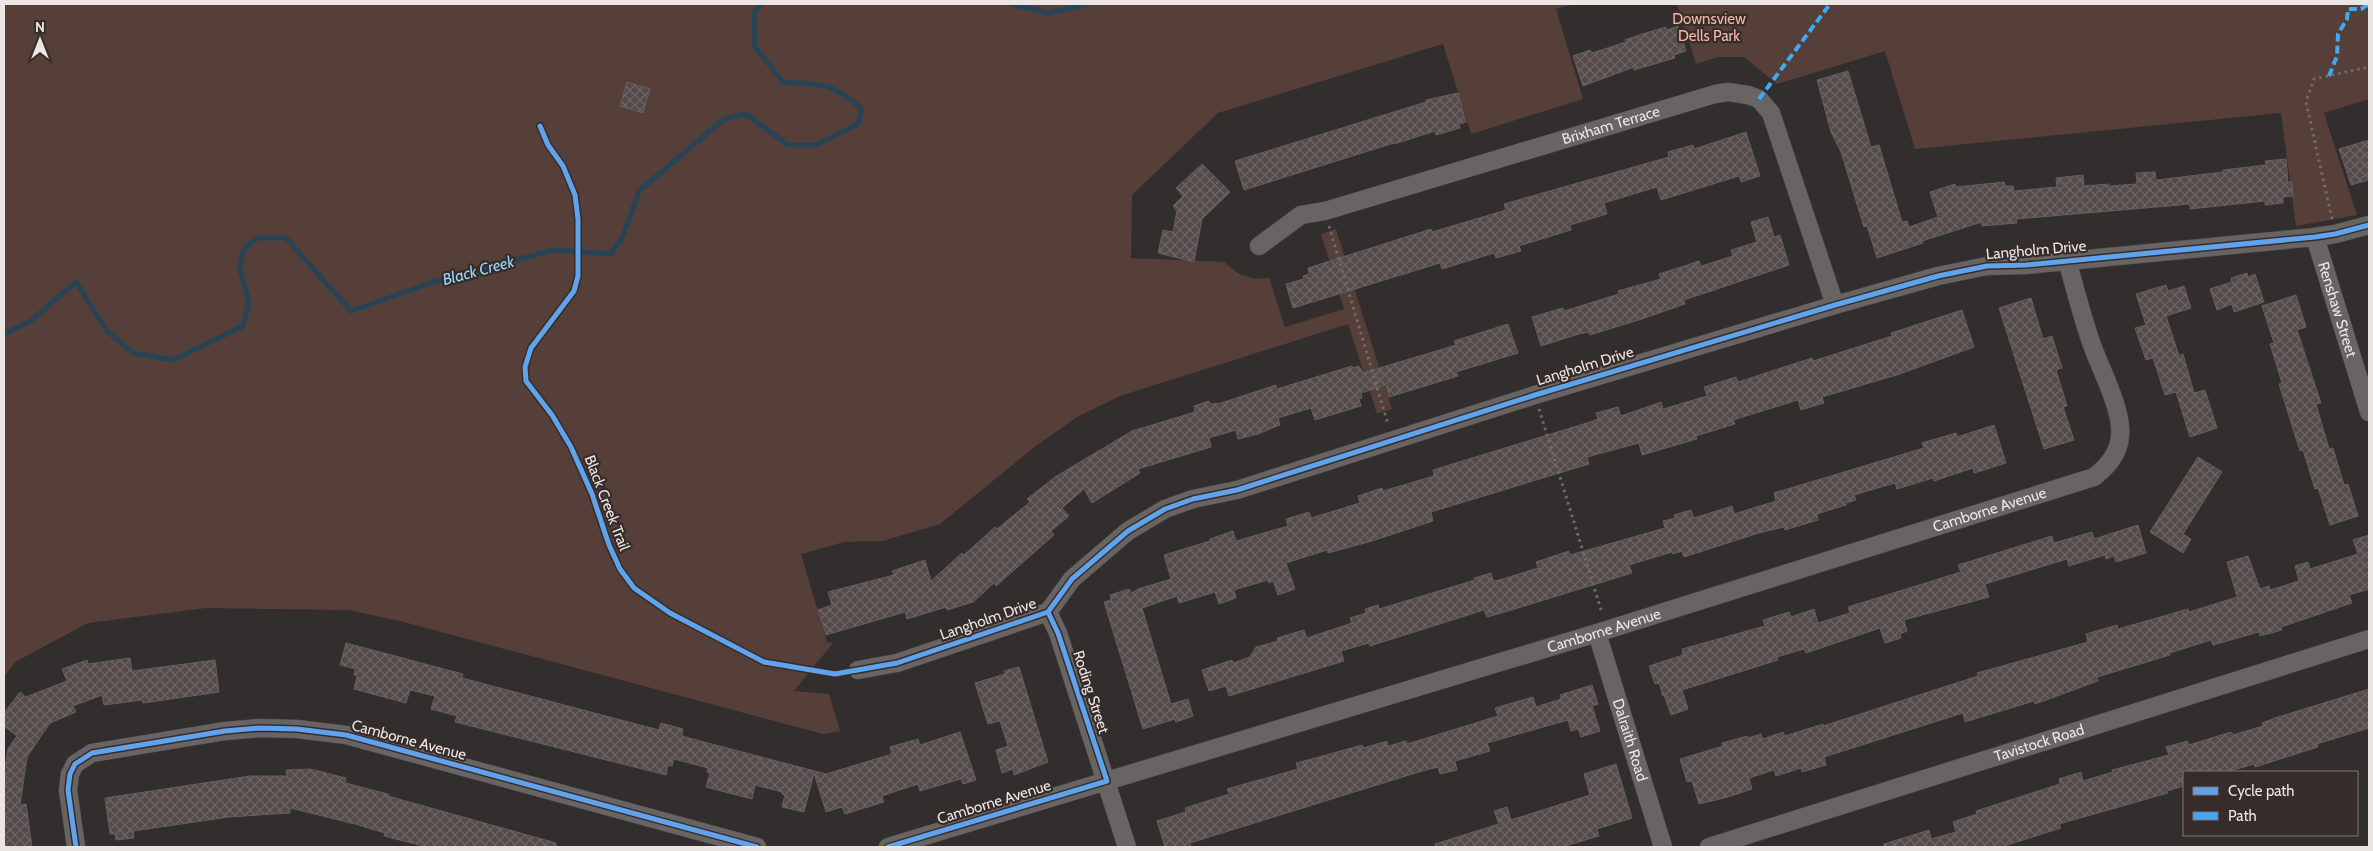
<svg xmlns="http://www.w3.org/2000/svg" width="2373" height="851" viewBox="0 0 2373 851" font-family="Cabin,sans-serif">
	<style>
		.green { fill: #563e39 }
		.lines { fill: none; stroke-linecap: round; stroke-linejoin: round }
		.stream { stroke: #264456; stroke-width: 5 }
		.building { fill: url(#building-cross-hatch); stroke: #635f5e }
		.street-casing { stroke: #514c4c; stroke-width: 19 }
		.path { stroke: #6e6b6b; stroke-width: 3; stroke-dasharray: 2.5 4; stroke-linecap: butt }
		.street { stroke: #686464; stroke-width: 18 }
		.quiet { stroke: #3fa9f5; stroke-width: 4; stroke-dasharray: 8 4; stroke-linecap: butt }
		.cycleway-casing { stroke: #362d2b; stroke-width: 8 }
		.cycleway { stroke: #60a3ed; stroke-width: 5 }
		.labels { text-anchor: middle; stroke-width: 4.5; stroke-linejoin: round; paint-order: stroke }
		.park-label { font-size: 15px; fill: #f8b4a8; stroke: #362d2b }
		.street-label { font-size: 15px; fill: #ebe5e4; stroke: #362d2b }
		.water-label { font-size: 16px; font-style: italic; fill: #99d4fc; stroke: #362d2b }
	</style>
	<defs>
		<pattern id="building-cross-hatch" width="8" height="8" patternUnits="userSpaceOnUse" patternTransform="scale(1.25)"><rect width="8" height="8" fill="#544b4a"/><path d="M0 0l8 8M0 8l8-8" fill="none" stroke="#6d6564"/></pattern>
	</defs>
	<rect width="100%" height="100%" fill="#332e2e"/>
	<g class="green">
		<path d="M4 4H1573L1556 9 1583 99 1471 134 1443 44 1218 113 1132 195 1131 258 1225 262C1238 276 1250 280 1269 278L1285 327 1344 309 1321 234 1336 229 1392 409 1377 414 1348 324 1120 396 1077 417 1037 445 940 524 883 541 844 542 801 554 827 642 833 643 794 691 829 694 840 731 823 734 400 621 348 610 206 608 88 623 15 662 4 677Z"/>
		<path d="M1677 4H2369V99L2324 113 2357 215 2296 226 2281 113 1915 149 1885 51 1777 84 1744 57H1718L1696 64Z"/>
	</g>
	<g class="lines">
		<g class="stream">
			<path d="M1010 4 1049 13 1087 4"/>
			<path d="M4 334 32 320 76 282 107 331 133 353 173 360 243 326 249 301 239 268 244 248 257 238H286L351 311 433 282 554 250 611 254 623 236 639 191 724 119 746 114 788 145H816L858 124 862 109C834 83 819 84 783 82L755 47 754 12 762 4"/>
		</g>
	</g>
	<g class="building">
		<path d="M1678 26 1686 51 1674 55 1675 58 1634 70V67L1583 86 1573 56 1590 50 1592 53 1626 42 1625 40 1642 34 1666 27 1667 30Z"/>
		<path d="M1848 71 1871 147 1879 145 1902 222 1907 221 1909 227 1938 217 1930 192 1955 184 1956 187 2004 182 2005 186H2013L2014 191 2057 187 2056 178 2083 175 2084 186 2109 184V186L2137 184 2136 173 2155 172 2156 180 2223 172V170L2266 165 2265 161 2286 159 2288 182H2292L2293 196 2283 197V203L2265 205V201L2190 209V204L2180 205 2016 219 2017 223 1982 226V222L1922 241 1923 243 1877 258 1867 226 1864 227 1841 152 1831 132 1817 80Z"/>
		<path d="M627 82 650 89 643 113 620 106Z"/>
		<path d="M1458 93 1466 122 1459 124 1460 128 1436 135 1435 131 1394 144V143L1244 190 1235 161 1426 102V100Z"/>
		<path d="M1746 132 1760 176 1741 182 1739 176 1661 200 1657 187 1604 203 1607 214 1570 225 1571 230 1519 246 1521 251 1496 258 1494 253 1442 269 1440 263 1293 308 1286 284 1304 279 1303 276 1309 274 1308 268 1431 229 1432 232 1506 210 1504 204 1669 157 1668 152 1693 145 1694 149Z"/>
		<path d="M2369 140V173H2367L2369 180 2351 185 2339 149Z"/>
		<path d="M1202 164 1230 192 1202 219 1194 262 1158 253 1163 230 1173 232 1177 211 1173 206 1183 196 1176 188Z"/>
		<path d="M1768 217 1774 237 1780 235 1789 265 1684 300 1685 304 1645 318 1590 335 1589 332 1579 334 1541 346 1532 317 1563 308 1564 311 1619 294 1618 291 1661 279 1659 274 1678 268 1699 261 1701 266 1733 256 1731 250 1757 242 1751 222Z"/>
		<path d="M2247 273 2248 277 2255 274 2264 302 2234 312 2232 304 2217 310 2210 289 2232 282 2231 278Z"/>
		<path d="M2166 285 2168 291 2184 286 2191 308 2166 316 2179 356 2183 354 2194 393 2205 390 2217 428 2190 437 2176 392 2165 395 2153 358 2146 360 2135 328 2146 325 2136 294Z"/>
		<path d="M2296 295 2306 327 2297 330 2321 403 2316 404 2329 449 2333 448 2344 485 2348 484 2358 516 2330 525 2318 488 2315 489 2303 450 2300 451 2279 384 2282 383 2270 344 2274 343 2262 306Z"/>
		<path d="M2031 298 2043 339 2052 336 2062 368 2056 370 2067 406 2063 407 2074 440 2044 449 1999 308Z"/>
		<path d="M1962 310 1974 347 1900 374 1822 397 1824 403 1801 410 1798 400 1733 420 1735 424 1696 436 1697 439 1642 455 1639 443 1587 457 1589 464 1431 512 1433 521 1372 541 1328 553 1327 550 1286 563 1295 589 1278 595 1273 581 1269 583 1268 580 1234 590 1236 598 1219 604 1215 592 1179 603 1177 596 1142 608 1171 704 1188 699 1193 716 1176 722 1175 719 1143 729 1104 602 1111 600 1110 595 1129 589 1132 593 1138 589 1171 579 1164 555 1210 541V539L1233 531 1236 541 1288 526 1286 519 1309 512 1311 518 1360 503 1358 496 1382 488 1383 491 1434 476 1433 470 1590 422 1598 419 1596 413 1618 407 1621 416 1661 402 1663 409 1707 396 1704 387 1736 377 1738 382 1812 358 1813 361 1892 336 1891 333Z"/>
		<path d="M1508 324 1518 353 1456 372 1458 376 1389 397 1386 385 1361 393 1362 398 1359 399 1361 406 1315 420 1311 408 1278 418 1280 425 1258 434 1238 439 1236 430 1209 438 1211 447 1138 469 1140 473 1092 503 1084 489 1062 508 1069 516 1051 531 1054 535 996 586 994 583 973 602 947 610 946 607 907 619 905 612 826 635 818 610 832 605 828 592 894 575 892 571 925 560 931 581 962 553 964 555 995 527 997 529 1030 502 1027 499 1055 477 1132 431 1195 412 1194 406 1209 401 1210 404 1221 403 1276 385 1277 389 1352 366V368L1359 366 1363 373 1456 345 1454 341Z"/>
		<path d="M1994 425 2006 463 1974 473 1973 468 1934 481 1933 478 1897 489 1895 483 1854 495 1856 500 1846 503V505L1817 514 1818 520 1785 530 1784 527 1759 533 1684 557 1682 551 1673 554 1672 552 1629 565 1632 573 1505 612 1487 617 1484 610 1370 646 1369 643 1341 651 1344 661 1229 696 1226 686 1209 691 1202 670 1232 660 1233 663 1250 657 1256 647 1278 641 1277 638 1304 630 1307 638 1352 623 1350 618 1366 613 1365 609 1378 605 1379 609 1475 580 1474 578 1491 573 1493 580 1496 581 1538 568 1536 562 1569 551 1570 555 1665 528 1663 521 1675 518 1674 515 1691 510 1694 518 1732 506 1734 514 1776 501 1774 493 1924 448 1922 443 1956 433 1957 437Z"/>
		<path d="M2198 457 2222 472 2183 534 2191 539 2183 553 2150 532Z"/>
		<path d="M2138 525 2146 553 2116 562 2114 556 2106 559 2105 555 2069 566 2067 559 1985 584 1989 597 1904 620 1907 631 1900 634 1901 638 1885 643 1880 628 1806 653 1804 649 1777 657 1778 660 1682 690 1688 709 1671 715 1664 695 1663 696 1659 683 1655 684 1649 666 1683 655 1682 649 1765 626 1763 620 1789 612 1791 617 1814 609 1818 623 1850 613 1848 607 1961 572 1958 565 2052 536 2054 543 2092 532 2094 539Z"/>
		<path d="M2369 535V589L2349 595 2352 603 2281 627 2282 630 2260 636 2259 632 2213 645 2211 640 2170 653V655L2097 677 2098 681 2035 704 2034 701 1965 722 1963 713 1824 757 1826 765 1802 772 1801 768 1776 776 1774 770 1749 778 1752 789 1728 797 1699 804 1692 781 1687 782 1680 759 1723 746 1722 743 1747 736 1748 738 1761 734 1763 739 1783 732 1785 736 1823 724V726L1978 676 1977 673 2088 642 2086 634 2117 625 2118 629 2188 609 2189 612 2237 597 2227 562 2248 556 2260 589 2269 586 2270 590 2299 581 2295 566 2308 562 2310 569 2358 554 2353 540Z"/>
		<path d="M346 643 463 674 462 678 659 730 661 723 683 729 682 736 689 738 826 774 892 754 890 747 918 739 920 745 960 732 976 780 963 784 961 779 920 791 918 784 882 796 884 802 845 814 842 807 826 812 814 773 804 812 782 807 785 795 782 794V792L755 785 752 799 706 787 710 773 707 772 708 768 674 759 672 766 668 765 666 775 455 722 457 716 431 709 435 696 410 690 406 703 354 689 357 676 354 675 355 669 340 665Z"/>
		<path d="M130 658 132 671 215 660 219 692 143 703 142 700 104 705 102 695 73 706 76 712 50 723 27 757 20 805 26 804 32 847H4V762H6L8 749 17 736 4 726V713L20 692 26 697 67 681 62 669 87 660 88 664Z"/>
		<path d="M1019 667 1048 762 1014 775 1013 769 1002 773 996 750 1008 746 1000 721 988 724 975 683 1005 674 1004 671Z"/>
		<path d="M1592 685 1598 704 1592 706 1600 731 1581 737 1578 729 1571 731 1568 720 1487 743 1490 751 1455 761 1457 770 1440 774 1438 767 1422 771 1190 843 1191 847H1165L1157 821 1186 812 1185 808 1229 794 1227 789 1298 769 1296 763 1319 757 1362 745 1363 748 1387 741 1388 746 1406 741 1407 744 1498 716 1495 708 1533 697 1536 707 1561 699 1560 695Z"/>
		<path d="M2369 689V728L2317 744 2318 747 2255 767 2254 764 2227 772H2184V786L2167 791 2168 793 2059 824 2061 828 2001 847H1884V844L1929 830 1931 839 1956 832 1953 822 1977 814 1976 811 2060 784 2059 779 2081 772 2083 781 2113 772 2112 770 2169 755 2166 747 2187 741 2189 745 2231 732 2233 735 2263 726 2262 723 2275 718Z"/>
		<path d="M1616 764 1632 818 1597 829 1599 836 1562 847H1436L1435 844 1499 824 1494 811 1507 807 1511 820 1590 795 1584 774Z"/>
		<path d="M310 769 346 778 345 783 388 794V796L556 843V847H427L384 836 385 833 355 824 290 808V813L229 817 133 831 134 838 116 840 115 834H110L105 798 250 776H287L286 770Z"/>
	</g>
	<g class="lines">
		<g class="street-casing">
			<g id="street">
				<path id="s1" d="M2315 237 2369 412"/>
				<path id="s2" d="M1259 246 1301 215 1325 211 1715 94 1728 92 1748 95 1759 99 1771 113 1835 305"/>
				<path d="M1048 612 1058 633 1127 847"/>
				<path id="s3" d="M1597 633 1663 847"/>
				<path d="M858 670 897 663 1048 612 1072 579 1128 531 1165 509 1193 499 1237 490 1535 395 1835 305 1938 276 1987 266 2026 265 2315 237 2335 234 2369 225"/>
				<path d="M76 847 68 790 70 774 75 764 92 753 225 731 260 728 297 729 346 735 757 847"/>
				<path id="s4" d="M888 847 1597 633 2094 477C2107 467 2119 454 2120 436 2123 411 2101 370 2092 345 2082 317 2075 288 2067 260"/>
				<path id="s5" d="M1709 847 2369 639"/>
			</g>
		</g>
		<g class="path">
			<path d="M2332 219 2306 102 2314 79 2369 67"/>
			<path d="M1329 226 1388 424"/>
			<path d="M1539 409 1602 613"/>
		</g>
		<use href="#street" class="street"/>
		<g class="quiet">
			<path d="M2329 76 2337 56 2338 34 2347 19 2348 9H2361L2369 4"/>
			<path d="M1759 99 1830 4"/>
		</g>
		<g class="cycleway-casing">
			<g id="cycleway">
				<path d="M540 126 548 145 563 166 575 195 578 219V276L574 291 531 348 525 367 526 381 552 415 571 447 592 494 609 545 620 569 634 588 670 613 764 662 835 674 897 663 1048 612 1072 579 1128 531 1165 509 1193 499 1237 490 1535 395 1835 305 1938 276 1987 266 2026 265 2315 237 2335 234 2369 225"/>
				<path d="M76 847 68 790 70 774 75 764 92 753 225 731 260 728 297 729 346 735 757 847"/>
				<path d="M888 847 1107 781 1058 633 1048 612"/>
			</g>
		</g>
		<use href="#cycleway" class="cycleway"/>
	</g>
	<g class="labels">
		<g class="park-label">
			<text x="1709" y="24">Downsview<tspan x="1709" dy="17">Dells Park</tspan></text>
		</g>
		<g class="street-label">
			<text dy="5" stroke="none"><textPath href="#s2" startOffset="375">Brixham Terrace</textPath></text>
			<text transform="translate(2036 250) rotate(-5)" y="5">Langholm Drive</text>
			<text dy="5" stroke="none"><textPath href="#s1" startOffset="76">Renshaw Street</textPath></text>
			<text transform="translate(1585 366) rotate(-17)" y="5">Langholm Drive</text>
			<text transform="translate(607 503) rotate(69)" y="5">Black Creek Trail</text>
			<text dy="5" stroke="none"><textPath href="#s4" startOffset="1152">Camborne Avenue</textPath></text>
			<text transform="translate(988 619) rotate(-19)" y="5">Langholm Drive</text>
			<text dy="5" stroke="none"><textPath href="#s4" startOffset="748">Camborne Avenue</textPath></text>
			<text transform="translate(1091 692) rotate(72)" y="5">Roding Street</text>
			<text transform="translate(409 740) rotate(15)" y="5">Camborne Avenue</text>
			<text dy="5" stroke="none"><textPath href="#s3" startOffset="112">Dalraith Road</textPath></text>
			<text dy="5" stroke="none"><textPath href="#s5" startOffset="346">Tavistock Road</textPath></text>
			<text transform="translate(994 802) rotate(-17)" y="5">Camborne Avenue</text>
		</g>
		<g class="water-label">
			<text transform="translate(478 270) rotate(-15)" y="6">Black Creek</text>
		</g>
	</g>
	<rect width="2373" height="851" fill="none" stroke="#ebe5e4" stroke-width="10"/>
	<rect x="2183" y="771" width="175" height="65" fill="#362d2b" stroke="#7e7775"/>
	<rect x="2193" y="787" width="25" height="8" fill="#60a3ed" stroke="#7e7775"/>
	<text x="2228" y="796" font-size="15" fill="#ebe5e4">Cycle path</text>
	<rect x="2193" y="812" width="25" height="8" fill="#3fa9f5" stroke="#7e7775"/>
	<text x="2228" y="821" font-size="15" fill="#ebe5e4">Path</text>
	<g transform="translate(40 40)" stroke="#362d2b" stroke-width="4" paint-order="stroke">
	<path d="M0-4L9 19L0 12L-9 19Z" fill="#ebe5e4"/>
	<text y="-8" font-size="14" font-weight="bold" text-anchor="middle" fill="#ebe5e4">N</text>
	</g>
</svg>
